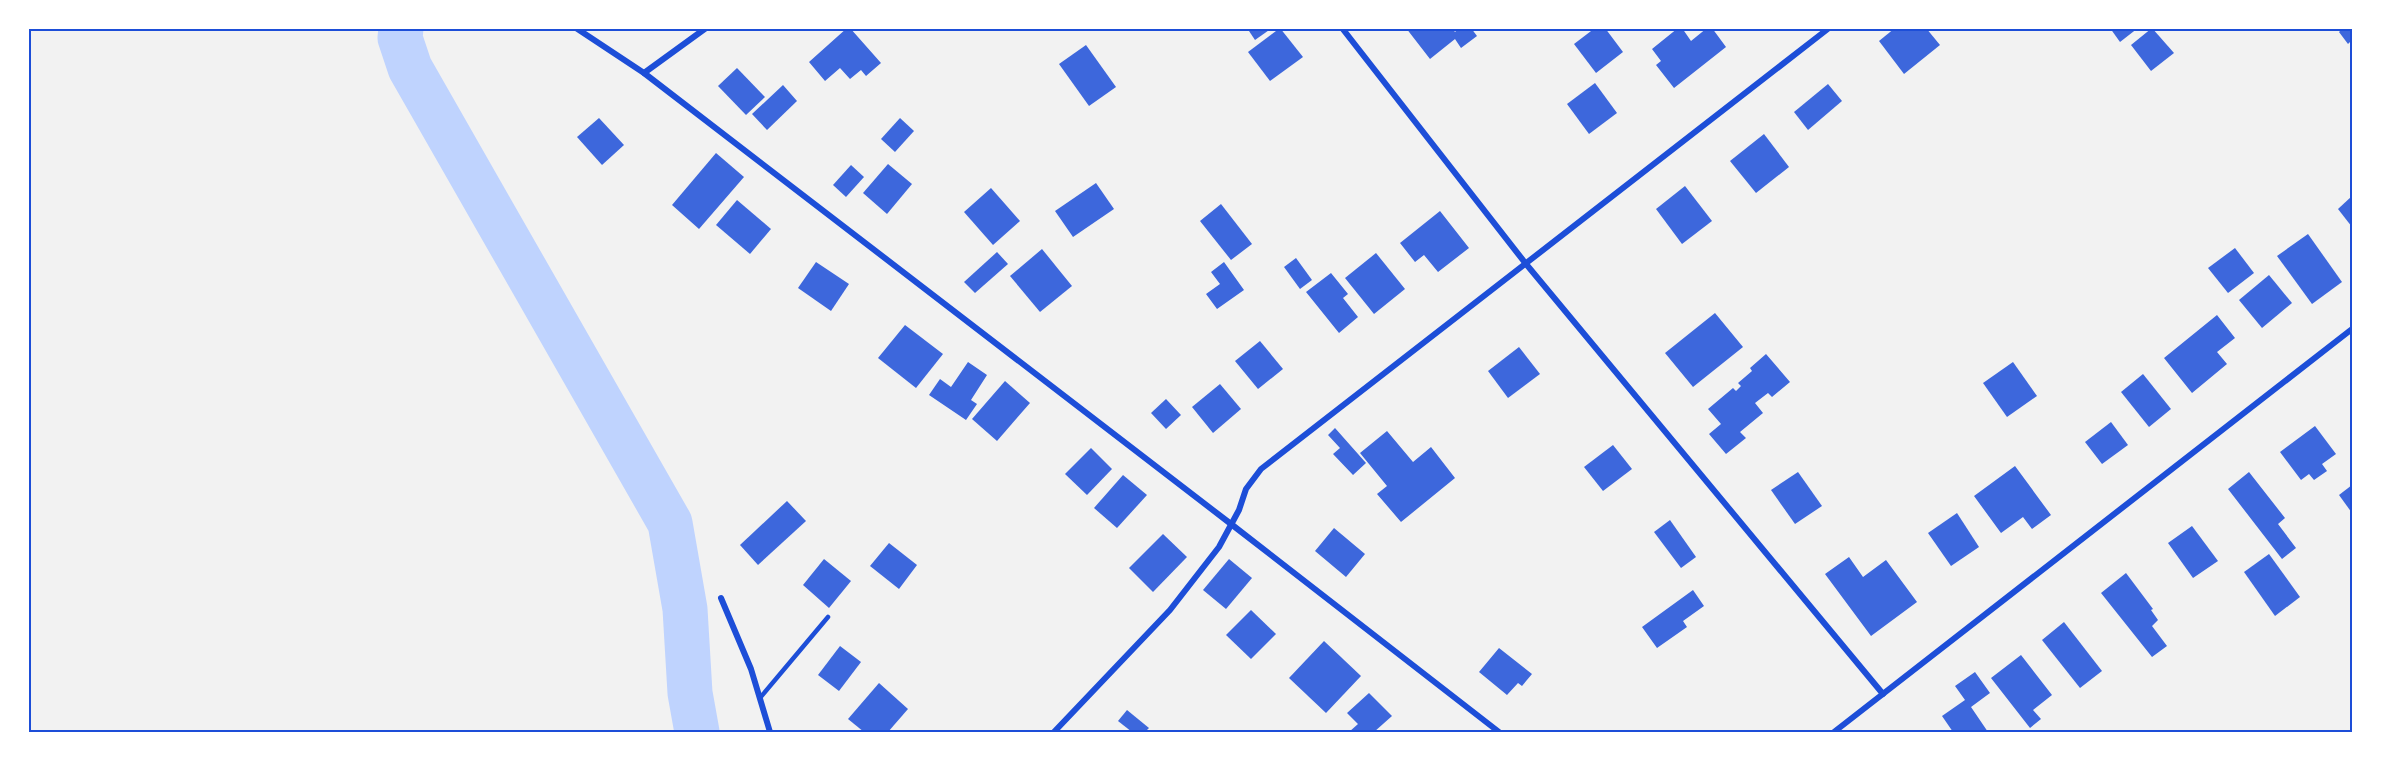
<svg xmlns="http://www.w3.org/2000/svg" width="2381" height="761" viewBox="0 0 2381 761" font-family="Raleway,sans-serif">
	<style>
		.water { fill: #bfd3fe }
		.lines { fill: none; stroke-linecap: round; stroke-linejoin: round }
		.river { stroke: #bfd3fe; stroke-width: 45 }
		.building { fill: #3d67dc }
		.service { stroke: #1d4ed8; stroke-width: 4.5 }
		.minor { stroke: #1d4ed8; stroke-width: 6 }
		.neatline { fill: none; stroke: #1d4ed8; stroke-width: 2 }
	</style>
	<rect width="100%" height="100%" fill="#f2f2f2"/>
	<path class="water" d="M690 687 701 701 716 732H685L683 700Z"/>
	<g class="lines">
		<path class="river" d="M401 28 400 38 410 68 670 523 685 609 690 693 697 732"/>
	</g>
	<g class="building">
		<path d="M847 28H850L881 63 866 76 861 70 850 79 840 68 825 81 809 62Z"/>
		<path d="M1247 28H1272L1255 40Z"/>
		<path d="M1280 28 1303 57 1270 81 1248 52Z"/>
		<path d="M1406 28H1452L1455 32 1459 28H1471L1477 36 1461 48 1455 39 1430 59Z"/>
		<path d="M1595 28H1605L1623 52 1596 73 1574 44Z"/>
		<path d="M1678 28H1682L1691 41 1707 28H1712L1726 47 1674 88 1656 65 1661 61 1652 49Z"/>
		<path d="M1895 28H1926L1940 45 1904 74 1879 41Z"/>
		<path d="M2110 28H2138L2120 42Z"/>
		<path d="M2152 28 2174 53 2151 71 2131 45Z"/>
		<path d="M2343 28H2352V40L2348 44 2339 32Z"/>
		<path d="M1086 45 1116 87 1089 106 1059 64Z"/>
		<path d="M737 68 765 97 746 115 718 86Z"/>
		<path d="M1595 83 1617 113 1589 134 1567 104Z"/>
		<path d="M1828 84 1842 101 1808 130 1794 112Z"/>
		<path d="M783 85 797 101 767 130 752 114Z"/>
		<path d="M599 118 624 145 602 165 577 137Z"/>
		<path d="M900 118 914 131 895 152 881 139Z"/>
		<path d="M1764 134 1789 167 1756 193 1730 161Z"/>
		<path d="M716 153 744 177 699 229 672 205Z"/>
		<path d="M888 164 912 184 887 214 863 193Z"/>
		<path d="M851 165 864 177 846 197 833 185Z"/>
		<path d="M1096 183 1114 209 1073 237 1055 211Z"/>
		<path d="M1685 186 1712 221 1682 244 1656 209Z"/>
		<path d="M991 188 1020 221 993 245 964 212Z"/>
		<path d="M2352 196V227L2338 209Z"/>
		<path d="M737 200 771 229 750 254 716 225Z"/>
		<path d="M1221 204 1252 244 1231 260 1200 221Z"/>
		<path d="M1440 211 1469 248 1438 272 1424 255 1415 262 1400 243Z"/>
		<path d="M2308 234 2342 282 2312 304 2277 256Z"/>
		<path d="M2235 248 2254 273 2228 293 2208 268Z"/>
		<path d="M1042 249 1072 286 1040 312 1010 276Z"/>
		<path d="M997 252 1008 264 975 293 964 282Z"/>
		<path d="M1376 253 1405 289 1374 314 1345 278Z"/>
		<path d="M1296 258 1312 280 1300 289 1284 267Z"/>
		<path d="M816 262 849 284 831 311 798 288Z"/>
		<path d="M1224 262 1244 290 1217 309 1206 294 1220 284 1211 272Z"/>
		<path d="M1331 273 1348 294 1343 298 1358 317 1339 333 1306 292Z"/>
		<path d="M2269 275 2292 303 2262 328 2239 300Z"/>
		<path d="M1715 313 1743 347 1693 387 1665 353Z"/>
		<path d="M2217 315 2235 338 2217 352 2227 364 2192 393 2164 358Z"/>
		<path d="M905 325 943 354 916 388 878 358Z"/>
		<path d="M1260 341 1283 369 1258 389 1235 361Z"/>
		<path d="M1519 347 1540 374 1508 398 1488 371Z"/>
		<path d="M1766 354 1790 382 1772 397 1768 393 1755 403 1763 413 1740 432 1746 438 1726 454 1709 434 1721 424 1708 409 1733 388 1736 391 1741 386 1738 383 1752 371 1750 368Z"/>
		<path d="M968 362 987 375 971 400 977 404 966 420 929 395 940 379 951 387Z"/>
		<path d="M2013 362 2037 396 2007 417 1983 383Z"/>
		<path d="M2143 374 2171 409 2149 427 2121 392Z"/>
		<path d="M1005 381 1030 403 997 441 972 419Z"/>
		<path d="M1220 384 1241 409 1213 433 1192 407Z"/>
		<path d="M1166 399 1181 415 1166 429 1151 413Z"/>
		<path d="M2111 422 2128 445 2102 464 2085 442Z"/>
		<path d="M2315 426 2336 454 2322 464 2327 471 2314 480 2309 474 2301 480 2280 452Z"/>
		<path d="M1335 428 1366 463 1353 475 1333 454 1340 448 1328 435Z"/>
		<path d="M1387 431 1413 462 1431 447 1455 478 1401 522 1377 494 1387 486 1360 453Z"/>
		<path d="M1613 445 1632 469 1603 491 1584 467Z"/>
		<path d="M1091 448 1112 469 1087 495 1065 474Z"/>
		<path d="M2015 466 2051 515 2032 529 2023 517 2001 533 1974 496Z"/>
		<path d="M1798 472 1822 506 1795 524 1771 490Z"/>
		<path d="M2249 472 2285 518 2278 524 2296 548 2282 559 2228 489Z"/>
		<path d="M1123 475 1147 495 1117 528 1094 508Z"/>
		<path d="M2352 485V513L2339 495Z"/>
		<path d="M787 501 806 521 758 565 740 545Z"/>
		<path d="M1957 513 1979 547 1951 566 1928 533Z"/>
		<path d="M1670 520 1696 557 1681 568 1654 532Z"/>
		<path d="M2192 526 2218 561 2193 578 2168 543Z"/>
		<path d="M1334 528 1365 554 1346 577 1315 551Z"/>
		<path d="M1163 534 1187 557 1153 592 1129 568Z"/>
		<path d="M889 543 917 565 899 589 870 566Z"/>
		<path d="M2269 554 2300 597 2275 616 2244 572Z"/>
		<path d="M1849 557 1863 577 1886 560 1917 602 1871 636 1825 574Z"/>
		<path d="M824 559 851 581 829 608 803 585Z"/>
		<path d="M1229 559 1252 578 1226 609 1203 590Z"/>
		<path d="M2126 573 2153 609 2151 610 2158 620 2152 626 2167 646 2152 657 2101 593Z"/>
		<path d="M1693 590 1704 606 1683 621 1687 627 1657 648 1642 627Z"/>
		<path d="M1251 610 1276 634 1251 659 1226 635Z"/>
		<path d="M2064 622 2102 671 2080 688 2042 640Z"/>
		<path d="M1324 641 1361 676 1326 713 1289 678Z"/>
		<path d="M840 646 861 662 839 691 818 675Z"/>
		<path d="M1499 648 1532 674 1522 686 1518 683 1507 695 1479 672Z"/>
		<path d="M2021 655 2052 695 2033 710 2041 719 2030 728 1991 678Z"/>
		<path d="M1975 672 1990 693 1971 707 1988 732H1953L1942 716 1965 700 1955 686Z"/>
		<path d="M879 683 908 709 888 732H864L848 719Z"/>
		<path d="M1369 693 1392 716 1374 732H1349L1358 724 1347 713Z"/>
		<path d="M1127 710 1149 728 1145 732H1132L1118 721Z"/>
	</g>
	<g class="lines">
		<path class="service" d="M760 698 828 617"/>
		<g class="minor">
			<path d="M576 28 644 73 1231 524 1499 732"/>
			<path d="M1342 28 1526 264 1883 694"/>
			<path d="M644 73 706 28"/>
			<path d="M721 598 751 669 770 732"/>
			<path d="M1054 732 1170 610 1219 547 1239 510 1246 489 1261 469 1829 28"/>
			<path d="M1834 732 2352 329"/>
		</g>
	</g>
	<rect width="2381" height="761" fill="none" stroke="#ffffff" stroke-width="60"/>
	<rect x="30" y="30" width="2321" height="701" class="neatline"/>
</svg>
